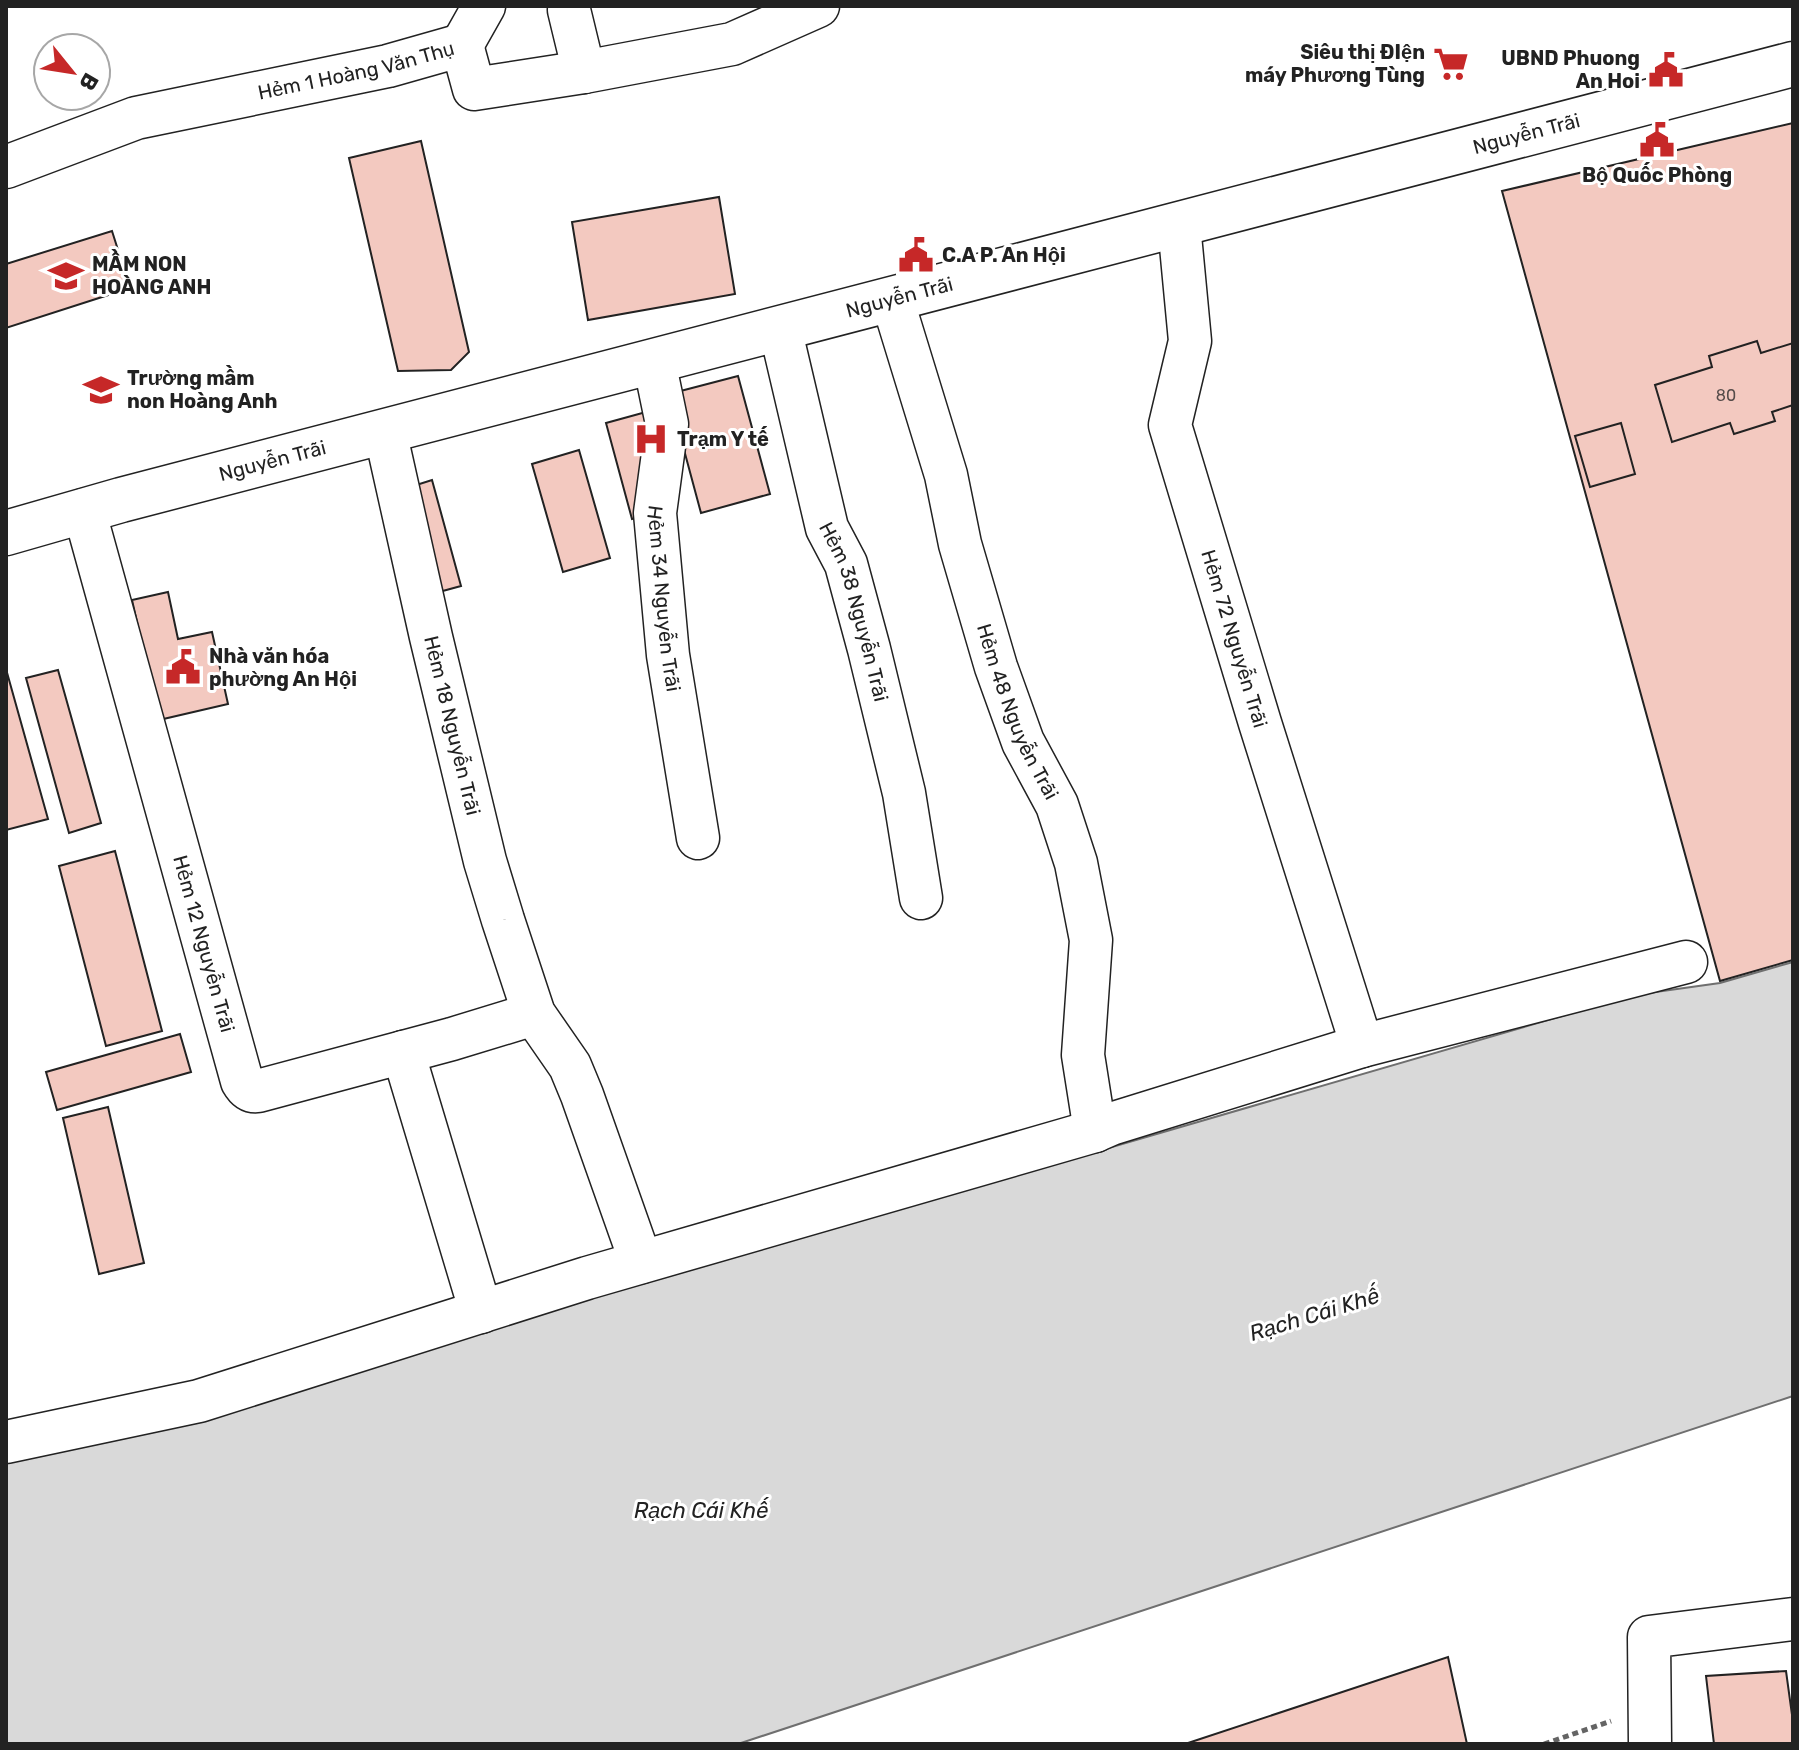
<svg xmlns="http://www.w3.org/2000/svg" width="1799" height="1750" viewBox="0 0 1799 1750" font-family="Rubik,sans-serif">
	<style>
		.water { fill: #d9d9d9; stroke: #6f6f6f; stroke-width: 2 }
		.building { fill: #f3c9c0; stroke: #222; stroke-width: 2 }
		.lines { fill: none; stroke-linecap: round; stroke-linejoin: round }
		.minor-casing { stroke: #222; stroke-width: 45 }
		.major-casing { stroke: #222; stroke-width: 47 }
		.path { stroke: #646464; stroke-width: 5; stroke-dasharray: 6 4; stroke-linecap: butt }
		.minor { stroke: #fff; stroke-width: 42 }
		.major { stroke: #fff; stroke-width: 44 }
		.labels { text-anchor: middle; stroke-width: 6; stroke-linejoin: round; paint-order: stroke }
		.number-label { font-size: 16px; fill: #564c4a }
		.poi-label { font-size: 20px; font-weight: bold; fill: #222; stroke: #fff; text-anchor: start }
		.street-label { font-size: 20px; fill: #222; stroke: #fff }
		.water-label { font-size: 22px; font-style: italic; fill: #222; stroke: #fff }
	</style>
	<rect width="100%" height="100%" fill="#fff"/>
	<path class="water" d="M1793 962V1396L738 1744H6V1453L662 1278 1634 995 1720 983Z"/>
	<g class="building">
		<path d="M1793 123V960L1720 981 1502 191Z"/>
		<path d="M421 141 469 352 451 370 398 371 349 158Z"/>
		<path d="M719 197 735 294 588 320 572 222Z"/>
		<path d="M112 231 130 288 6 328V264Z"/>
		<path d="M1757 341 1761 353 1793 343V405L1772 412 1775 421 1734 434 1730 423 1672 442 1655 385 1712 367 1709 356Z"/>
		<path d="M738 376 770 494 701 513 669 394Z"/>
		<path d="M646 412 671 508 632 519 606 423Z"/>
		<path d="M1621 423 1635 474 1590 487 1575 436Z"/>
		<path d="M579 450 610 558 563 572 532 464Z"/>
		<path d="M432 480 461 586 417 598 388 494Z"/>
		<path d="M168 592 178 639 212 632 228 704 159 720 132 600Z"/>
		<path d="M6 669 48 819 6 830Z"/>
		<path d="M58 670 101 823 69 833 26 678Z"/>
		<path d="M115 851 162 1031 106 1046 59 866Z"/>
		<path d="M180 1034 191 1072 57 1110 46 1072Z"/>
		<path d="M108 1107 144 1263 99 1274 63 1118Z"/>
		<path d="M1448 1657 1467 1744H1185Z"/>
		<path d="M1786 1671 1793 1722V1744H1714L1706 1676Z"/>
	</g>
	<g class="lines">
		<g class="minor-casing">
			<g id="minor">
				<path d="M569 10 584 72"/>
				<path d="M462 45 484 6"/>
				<path id="s1" d="M6 167 136 118 388 66 462 45 474 89 584 72 732 44 818 6"/>
				<path id="s2" d="M1179 225 1190 341 1170 425 1260 723 1362 1046"/>
				<path id="s3" d="M892 299 946 475 960 544 996 667 1023 742 1057 805 1076 863 1091 940 1083 1055 1095 1131"/>
				<path id="s4" d="M780 328 827 528 846 564 869 649 904 793 921 898"/>
				<path id="s5" d="M654 361 667 424 655 513 668 655 698 838"/>
				<path id="s6" d="M385 431 431 637 485 861 503 920 534 1014 570 1066 582 1095 641 1262"/>
				<path id="s7" d="M84 510 242 1081C246 1088 250 1092 258 1091L452 1039 534 1014"/>
				<path d="M403 1052 481 1312"/>
				<path d="M6 1442 199 1401 587 1278 1095 1131 1111 1124 1362 1046 1686 962"/>
				<path d="M1650 1744 1649 1637 1793 1619"/>
			</g>
		</g>
		<g class="major-casing">
			<g id="major">
				<path id="s8" d="M6 533 121 500 1793 64"/>
			</g>
		</g>
		<path class="path" d="M1544 1744 1611 1721"/>
		<use href="#minor" class="minor"/>
		<use href="#major" class="major"/>
	</g>
	<defs>
		<g id="supermarket-bare" transform="scale(2.76)"><path d="M-6-5.5h2.5l.6 2H6L4.5 2H-2.5L-4.4-4H-6ZM-1.5 3.2a1.3 1.3 0 1 0 .1 0ZM3 3.2a1.3 1.3 0 1 0 .1 0Z" fill="#c62828" stroke="#fff" stroke-width="2.5" paint-order="stroke"/></g>
		<g id="civic-bare" transform="scale(2.76)"><path d="M-.6-6.5H3V-4.5H.6V-3L4-1V1h2V6H-6V1h2V-1L-.6-3ZM-1.2 2.5V6h2.4V2.5Z" fill="#c62828" stroke="#fff" stroke-width="2.5" paint-order="stroke"/></g>
		<g id="school-bare" transform="scale(2.76)"><path d="M0-5L7-2L0 1L-7-2ZM-4 1L0 2.5L4 1V4Q0 6-4 4Z" fill="#c62828" stroke="#fff" stroke-width="2.5" paint-order="stroke"/></g>
		<g id="hospital-bare" transform="scale(2.76)"><path d="M-5-5h3v3.5h4V-5h3V5h-3V1.5h-4V5h-3Z" fill="#c62828" stroke="#fff" stroke-width="2.5" paint-order="stroke"/></g>
	</defs>
	<g fill-rule="evenodd">
		<use href="#supermarket-bare" x="1451" y="64"/>
		<use href="#civic-bare" x="1666" y="70"/>
		<use href="#civic-bare" x="1657" y="140"/>
		<use href="#civic-bare" x="916" y="255"/>
		<use href="#school-bare" x="66" y="276"/>
		<use href="#school-bare" x="101" y="390"/>
		<use href="#hospital-bare" x="651" y="439"/>
		<use href="#civic-bare" x="183" y="667"/>
	</g>
	<g class="labels">
		<g class="number-label">
			<text x="1726" y="401">80</text>
		</g>
		<g class="poi-label">
			<text x="1425" y="59" text-anchor="end">Siêu thị ĐIện<tspan x="1425" dy="23">máy Phương Tùng</tspan></text>
			<text x="1640" y="65" text-anchor="end">UBND Phuong<tspan x="1640" dy="23">An Hoi</tspan></text>
			<text x="1657" y="182" text-anchor="middle">Bộ Quốc Phòng</text>
			<text x="942" y="262">C.A P. An Hội</text>
			<text x="92" y="271">MẦM NON<tspan x="92" dy="23">HOÀNG ANH</tspan></text>
			<text x="127" y="385">Trường mầm<tspan x="127" dy="23">non Hoàng Anh</tspan></text>
			<text x="677" y="446">Trạm Y tế</text>
			<text x="209" y="663">Nhà văn hóa<tspan x="209" dy="23">phường An Hội</tspan></text>
		</g>
		<g class="street-label">
			<text dy="7" stroke="none"><textPath href="#s1" startOffset="364">Hẻm 1 Hoàng Văn Thụ</textPath></text>
			<text dy="7" stroke="none"><textPath href="#s8" startOffset="1572">Nguyễn Trãi</textPath></text>
			<text dy="7" stroke="none"><textPath href="#s8" startOffset="924">Nguyễn Trãi</textPath></text>
			<text dy="7" stroke="none"><textPath href="#s8" startOffset="276">Nguyễn Trãi</textPath></text>
			<text dy="7" stroke="none"><textPath href="#s5" startOffset="240">Hẻm 34 Nguyễn Trãi</textPath></text>
			<text dy="7" stroke="none"><textPath href="#s4" startOffset="294">Hẻm 38 Nguyễn Trãi</textPath></text>
			<text dy="7" stroke="none"><textPath href="#s2" startOffset="426">Hẻm 72 Nguyễn Trãi</textPath></text>
			<text dy="7" stroke="none"><textPath href="#s3" startOffset="432">Hẻm 48 Nguyễn Trãi</textPath></text>
			<text dy="7" stroke="none"><textPath href="#s6" startOffset="302">Hẻm 18 Nguyễn Trãi</textPath></text>
			<text dy="7" stroke="none"><textPath href="#s7" startOffset="450">Hẻm 12 Nguyễn Trãi</textPath></text>
		</g>
		<g class="water-label">
			<text transform="translate(1314 1314) rotate(-17)" y="8">Rạch Cái Khế</text>
			<text x="701" y="1518">Rạch Cái Khế</text>
		</g>
	</g>
	<rect width="1799" height="1750" fill="none" stroke="#222222" stroke-width="16"/>
	<g transform="translate(72 72) rotate(120)"><circle r="38" fill="#ffffff" stroke="#a7a7a7" stroke-width="2"/>
	<path d="M0-6L14 30L0 20L-14 30Z" fill="#c62828"/>
	<text y="-12" font-size="22" font-weight="bold" text-anchor="middle" fill="#222222">B</text>
	</g>
</svg>
